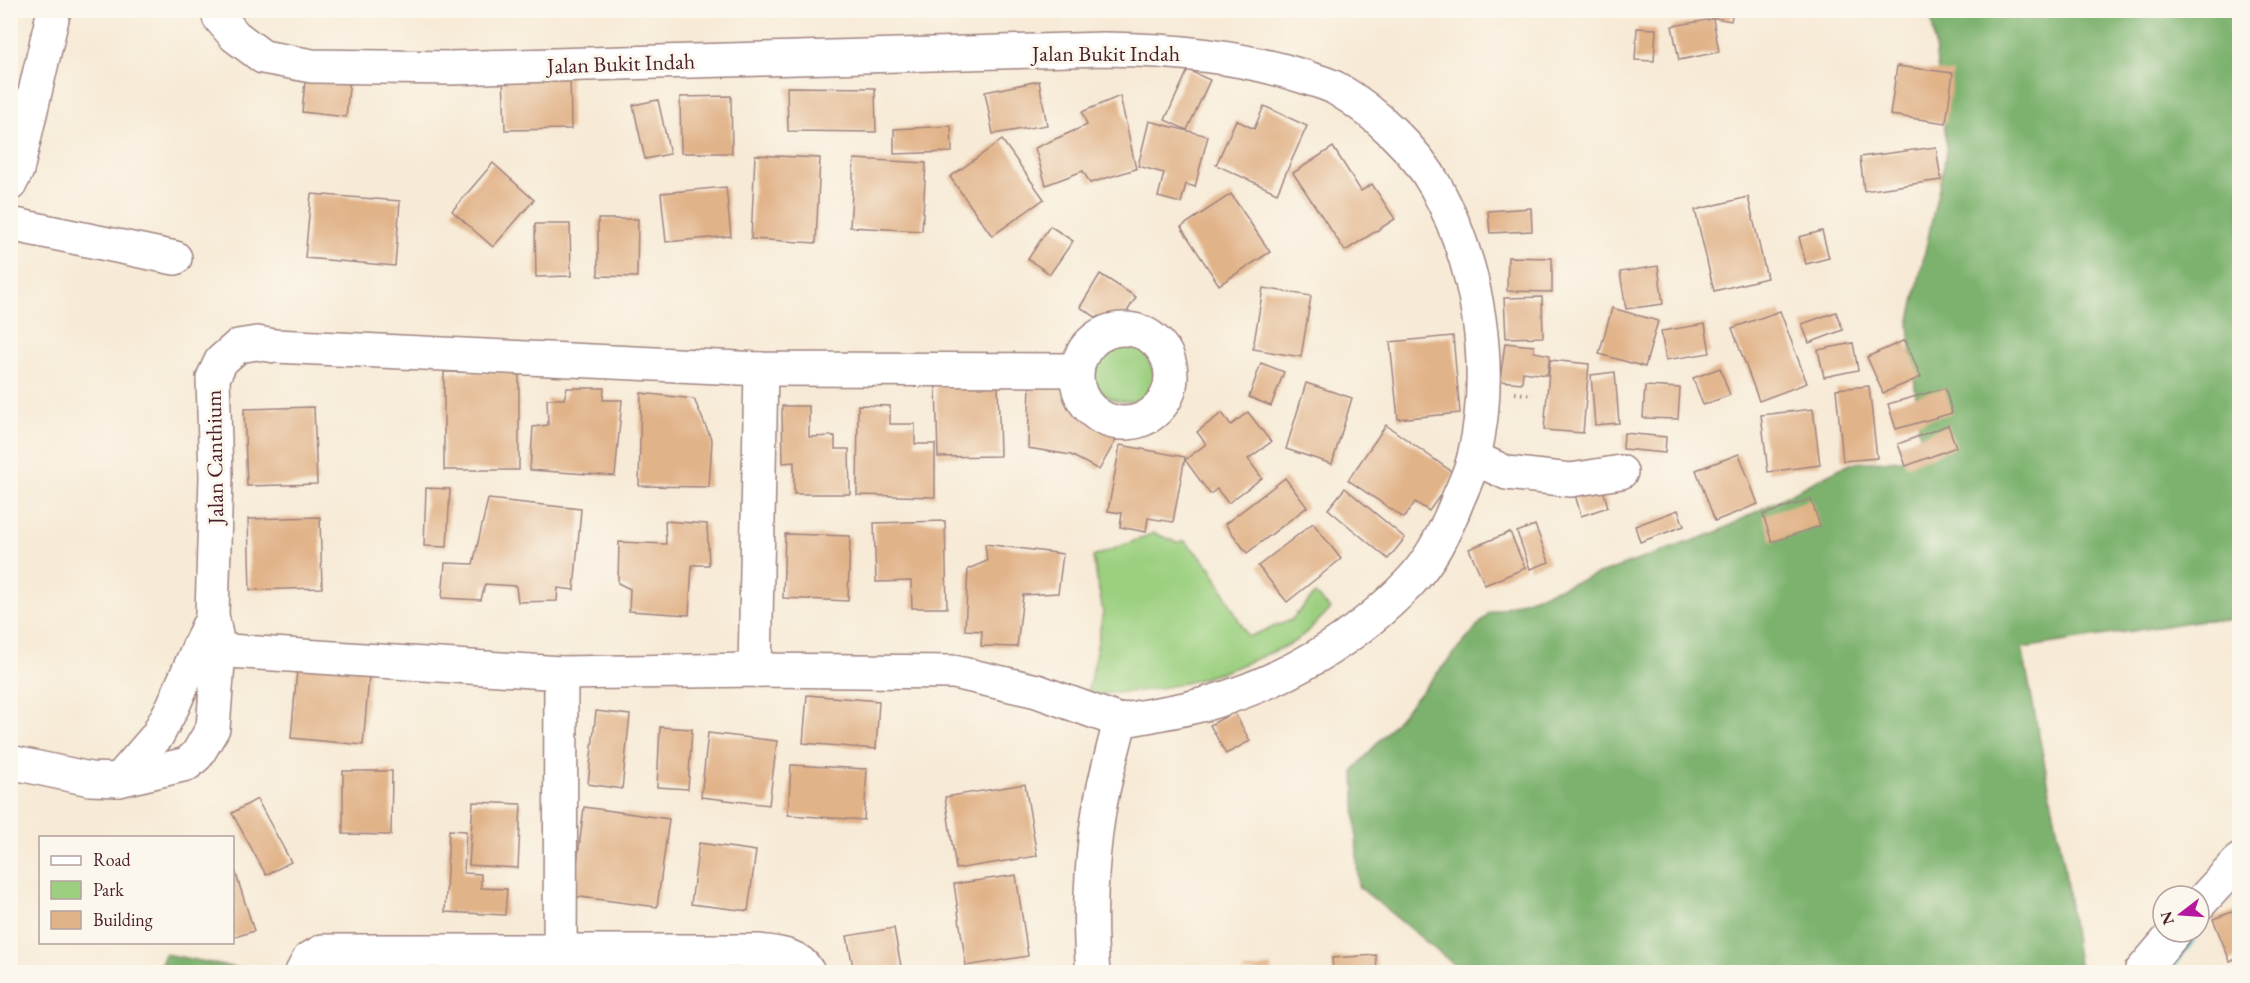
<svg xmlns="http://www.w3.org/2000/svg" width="2250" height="983" viewBox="0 0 2250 983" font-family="'EB Garamond',serif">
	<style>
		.green { fill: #9cd080; stroke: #737856; stroke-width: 1.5 }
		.forest { fill: #7db26e; stroke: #64684c; stroke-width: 1.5 }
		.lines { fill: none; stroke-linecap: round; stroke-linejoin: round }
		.stream { stroke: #4db9c8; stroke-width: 10 }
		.building { fill: #e1b389 }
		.minor-casing { stroke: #a08480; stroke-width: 36 }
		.path { stroke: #a08480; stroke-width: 4; stroke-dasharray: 1.5 4.5; stroke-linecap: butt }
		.minor { stroke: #fff; stroke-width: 33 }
		.labels { text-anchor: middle; stroke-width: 6; stroke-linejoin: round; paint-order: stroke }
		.street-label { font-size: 22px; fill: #4a1f2b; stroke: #fbf7ec }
	</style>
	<rect width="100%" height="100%" fill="#fbf7ec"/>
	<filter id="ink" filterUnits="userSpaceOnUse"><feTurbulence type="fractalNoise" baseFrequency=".0167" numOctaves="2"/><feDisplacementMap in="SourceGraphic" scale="12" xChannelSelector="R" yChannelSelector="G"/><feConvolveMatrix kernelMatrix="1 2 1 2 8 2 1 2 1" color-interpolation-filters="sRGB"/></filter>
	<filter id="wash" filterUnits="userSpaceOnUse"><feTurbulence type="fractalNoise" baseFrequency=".008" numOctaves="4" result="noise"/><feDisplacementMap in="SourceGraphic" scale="24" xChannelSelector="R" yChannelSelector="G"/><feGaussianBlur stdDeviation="1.35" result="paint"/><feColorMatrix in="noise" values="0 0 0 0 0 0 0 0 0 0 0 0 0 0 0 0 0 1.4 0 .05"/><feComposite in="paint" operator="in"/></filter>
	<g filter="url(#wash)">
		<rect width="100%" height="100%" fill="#f7ead6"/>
		<g class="green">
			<path d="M1131 337 1142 344 1156 378C1154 383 1151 390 1147 394 1122 415 1080 389 1097 357 1100 352 1103 347 1109 344 1116 340 1124 339 1131 337Z"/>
			<path d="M1154 533 1176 542 1185 541 1211 568 1248 637 1291 620 1315 594 1330 609C1318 621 1307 634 1292 643 1281 649 1269 653 1258 658 1201 683 1149 694 1087 694L1094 665 1103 612 1093 557Z"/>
		</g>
		<g class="forest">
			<path d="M1931 11H2239V621L2203 620 2022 648 2064 864 2079 972H1458L1452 963 1358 886 1354 770 1489 613 1717 532 1850 463 1922 459 1909 325 1947 151Z"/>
			<path d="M165 954 257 972H158Z"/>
		</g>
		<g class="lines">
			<g class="stream">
				<path d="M2199 928 2215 907"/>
				<path d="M2165 972 2196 932"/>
			</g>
		</g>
		<g id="blocks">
			<g class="building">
				<path d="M1699 10H1733L1731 21 1698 15Z"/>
				<path d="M1713 19 1719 52 1679 60 1672 26Z"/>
				<path d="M1637 28 1656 29 1654 61 1635 60Z"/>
				<path d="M1897 66 1953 73 1946 123 1890 115Z"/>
				<path d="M1188 70 1210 80 1187 130 1165 120Z"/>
				<path d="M306 72 350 78 346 117 302 112Z"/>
				<path d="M570 73 571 129 505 130 503 75Z"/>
				<path d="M1039 81 1047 125 993 134 985 92Z"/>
				<path d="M787 87 875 88 876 132 788 131Z"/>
				<path d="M731 96 732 153H681L680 97Z"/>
				<path d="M1120 96 1136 169 1090 183 1083 171 1046 185 1035 148 1087 125 1082 112Z"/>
				<path d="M658 100 670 154 645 159 633 105Z"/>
				<path d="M1264 106 1307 126 1277 193 1216 165 1236 120 1254 129Z"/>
				<path d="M1149 121 1208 136 1195 187 1186 184 1181 203 1158 197 1164 173 1138 166Z"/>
				<path d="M951 126 952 152 894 154V129Z"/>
				<path d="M1002 140 1044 199 992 236 950 177Z"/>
				<path d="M1333 147 1361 191 1372 184 1395 219 1345 251 1293 173Z"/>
				<path d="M1936 147 1941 180 1864 191 1860 157Z"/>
				<path d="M755 155 820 158 816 243 751 239Z"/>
				<path d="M854 159 926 163 922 231 850 227Z"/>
				<path d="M493 163 534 200 493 247 452 211Z"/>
				<path d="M726 187 731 236 666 242 661 193Z"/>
				<path d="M311 194 400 201 395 266 305 258Z"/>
				<path d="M1231 194 1270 252 1219 285 1181 227Z"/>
				<path d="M1748 197 1767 278 1714 291 1695 210Z"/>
				<path d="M1531 208 1532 231 1490 233 1488 211Z"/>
				<path d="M598 219H638L637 277 598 276Z"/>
				<path d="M535 224H570L571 276 536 277Z"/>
				<path d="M1050 226 1073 241 1050 274 1028 259Z"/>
				<path d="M1822 231 1829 258 1806 264 1799 237Z"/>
				<path d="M1508 257 1552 258V292L1507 291Z"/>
				<path d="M1658 266 1663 304 1626 309 1620 272Z"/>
				<path d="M1100 274 1136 297 1116 330 1080 307Z"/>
				<path d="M1263 288 1311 296 1301 357 1253 349Z"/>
				<path d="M1542 297 1543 337 1506 338 1504 298Z"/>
				<path d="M1612 308 1658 321 1645 367 1599 354Z"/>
				<path d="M1780 311 1807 383 1759 401 1732 328Z"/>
				<path d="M1836 312 1843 330 1809 343 1802 324Z"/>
				<path d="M1705 324 1710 353 1666 360 1661 331Z"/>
				<path d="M1453 336 1460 413 1398 419 1390 342Z"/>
				<path d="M1905 340 1921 377 1883 393 1867 357Z"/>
				<path d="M1505 343 1534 346V352L1550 355 1547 375 1523 372 1522 383 1500 381Z"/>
				<path d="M1853 343 1858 370 1824 377 1818 350Z"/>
				<path d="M1550 360 1589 364 1583 433 1544 430Z"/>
				<path d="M1261 363 1284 372 1271 406 1249 397Z"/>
				<path d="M1720 368 1730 395 1703 405 1693 378Z"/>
				<rect x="444" y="372" width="75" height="98"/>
				<path d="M1615 372 1619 423 1595 425 1591 375Z"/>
				<path d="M1030 383 1075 387 1076 408 1121 431 1099 470 1071 455 1028 448Z"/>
				<path d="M1306 383 1352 398 1332 464 1286 449Z"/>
				<path d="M998 384 1000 456 938 457 936 386Z"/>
				<path d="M1645 386 1680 388 1678 419 1643 418Z"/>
				<path d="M1869 386 1877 458 1843 461 1836 389Z"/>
				<path d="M567 388H604L603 400H622L615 476 530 470 533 427 548 425 547 399H564Z"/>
				<path d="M1945 388 1952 413 1896 429 1888 404Z"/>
				<path d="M641 393 694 399 712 441 709 487 639 486Z"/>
				<path d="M858 405 890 406V424H915V444H935V497L857 495Z"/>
				<path d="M782 406H809V437L835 436V449H849L850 494H794V462L783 463Z"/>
				<path d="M314 407 317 484 247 486 244 409Z"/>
				<path d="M1813 409 1820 465 1768 472 1761 415Z"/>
				<path d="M1248 412 1271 442 1248 459 1262 478 1228 503 1217 489 1210 494 1185 460 1206 444 1197 432 1222 413 1231 425Z"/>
				<path d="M1386 425 1455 474 1429 511 1415 502 1404 518 1348 480Z"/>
				<path d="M1948 425 1956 447 1906 466 1898 444Z"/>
				<path d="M1624 433 1666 437 1665 453 1623 449Z"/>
				<path d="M1120 445 1185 457 1173 522 1148 518 1146 532 1120 527 1122 513 1108 511Z"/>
				<path d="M1739 454 1758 504 1715 521 1696 470Z"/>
				<path d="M1285 478 1307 507 1247 553 1225 524Z"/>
				<path d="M1600 479 1608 507 1581 516 1573 487Z"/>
				<path d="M426 488 450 489 447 547 424 546Z"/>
				<path d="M1345 488 1405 538 1388 559 1328 509Z"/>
				<path d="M488 499 581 509 574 590 558 588 557 601 518 602 516 586 485 584 481 600 442 598 445 563 473 564Z"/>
				<path d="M1811 499 1820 526 1772 542 1763 515Z"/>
				<path d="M1678 510 1684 526 1640 542 1635 526Z"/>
				<path d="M320 517 322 588 250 590 248 519Z"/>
				<path d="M665 521 707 524 709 565H692L689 615 629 611 630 589 618 583 619 542 666 544Z"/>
				<path d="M945 521 947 608H912L911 581 876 582 874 523Z"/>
				<path d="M1313 523 1341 559 1287 602 1258 566Z"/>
				<path d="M1535 525 1549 562 1530 569 1517 532Z"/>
				<path d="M1510 532 1525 568 1485 585 1469 549Z"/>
				<path d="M785 534 850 536 848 601 783 598Z"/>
				<path d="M985 544 1063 554 1058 593 1023 595 1017 647 981 646 982 631 965 630 968 569 987 561Z"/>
				<path d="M298 659 370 665 363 745 291 738Z"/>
				<path d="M807 695 879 701 876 749 803 743Z"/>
				<path d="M596 711 630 715 622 789 588 784Z"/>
				<path d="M1234 712 1250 741 1226 754 1210 725Z"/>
				<path d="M660 727 692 729 688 789 657 787Z"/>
				<path d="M708 733 777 741 769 805 701 797Z"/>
				<path d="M791 765 867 769 864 820 788 815Z"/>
				<path d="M343 771H392L391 835 343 834Z"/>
				<path d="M1025 784 1037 856 956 869 945 797Z"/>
				<path d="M257 799 291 862 266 875 232 813Z"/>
				<path d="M473 802 521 804 518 868 469 865Z"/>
				<path d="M584 807 669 819 657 907 573 896Z"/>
				<path d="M449 830 466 831 464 873 481 874V888L507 889 505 915 445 912Z"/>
				<path d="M699 843 756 851 748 911 691 904Z"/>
				<path d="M235 871 254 931 232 938V872Z"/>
				<path d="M1016 875 1028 956 966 966 954 884Z"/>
				<path d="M2240 909V957L2230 961 2213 919Z"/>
				<path d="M894 928 902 972H854L847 936Z"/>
				<path d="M1376 955 1377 972H1333L1332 958Z"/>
				<path d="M672 963 716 965 715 972H671Z"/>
				<path d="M1271 966 1272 972H1242V971Z"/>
			</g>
		</g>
	</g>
	<g filter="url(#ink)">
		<use href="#blocks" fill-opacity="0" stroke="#a08480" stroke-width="1.5"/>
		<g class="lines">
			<g class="minor-casing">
				<g id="minor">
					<path d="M218 10 219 17 235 36 263 57 312 66 451 68 1104 49C1172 50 1240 56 1305 77 1315 81 1327 83 1337 89 1373 110 1416 150 1436 187 1479 267 1495 368 1474 457 1471 471 1464 485 1458 499 1447 528 1432 559 1410 582 1355 640 1285 681 1209 703 1180 711 1149 715 1120 721"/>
					<path d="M10 184 17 170 54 10"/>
					<path d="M10 224 175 258"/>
					<circle cx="1124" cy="376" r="47"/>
					<path d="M1474 458 1507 473 1571 480 1621 472"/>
					<path d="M198 649 561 673 755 670 954 672 1037 691 1120 721"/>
					<path d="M755 670 761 369"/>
					<path d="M10 762 90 779 119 780 187 764 197 755 213 728 219 650 212 615 216 476 213 378 221 361 238 346 257 343 275 346 761 369 1077 370"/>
					<path d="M119 780 157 736 173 706 207 628"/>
					<path d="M2199 904 2240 860"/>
					<path d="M302 972 309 959 323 951H758C776 953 798 954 808 972"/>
					<path d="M560 972 561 673"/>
					<path d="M1093 972C1088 923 1091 861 1099 811 1104 781 1113 751 1120 721"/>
					<path d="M2141 972 2175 932"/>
				</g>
			</g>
			<path class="path" d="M1515 393 1533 395"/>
			<use href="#minor" class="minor"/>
		</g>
	</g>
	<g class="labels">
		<g class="street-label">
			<text x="1106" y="61">Jalan Bukit Indah</text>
			<text transform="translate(621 63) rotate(-2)" y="8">Jalan Bukit Indah</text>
			<text transform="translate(214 457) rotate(-91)" y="8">Jalan Canthium</text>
		</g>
	</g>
	<rect width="2250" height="983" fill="none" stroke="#fbf7ec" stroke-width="36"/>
	<rect x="39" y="836" width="195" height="108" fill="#fbf7ec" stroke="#b4a19f" stroke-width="1.5"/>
	<rect x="51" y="856" width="30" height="9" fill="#ffffff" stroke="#b4a19f" stroke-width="1.5"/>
	<text x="93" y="866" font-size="18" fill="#4a1f2b">Road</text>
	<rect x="51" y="881" width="30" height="18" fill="#9cd080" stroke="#b4a19f" stroke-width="1.5"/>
	<text x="93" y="896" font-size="18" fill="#4a1f2b">Park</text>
	<rect x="51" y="911" width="30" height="18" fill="#e1b389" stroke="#b4a19f" stroke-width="1.5"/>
	<text x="93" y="926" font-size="18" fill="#4a1f2b">Building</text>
	<g transform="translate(2181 914) rotate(253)"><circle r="28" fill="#fbf7ec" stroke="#b4a19f" stroke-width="1.5"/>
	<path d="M0-4.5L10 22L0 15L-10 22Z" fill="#b5179e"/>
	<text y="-9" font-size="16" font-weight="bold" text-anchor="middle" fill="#4a1f2b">N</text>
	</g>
</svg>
